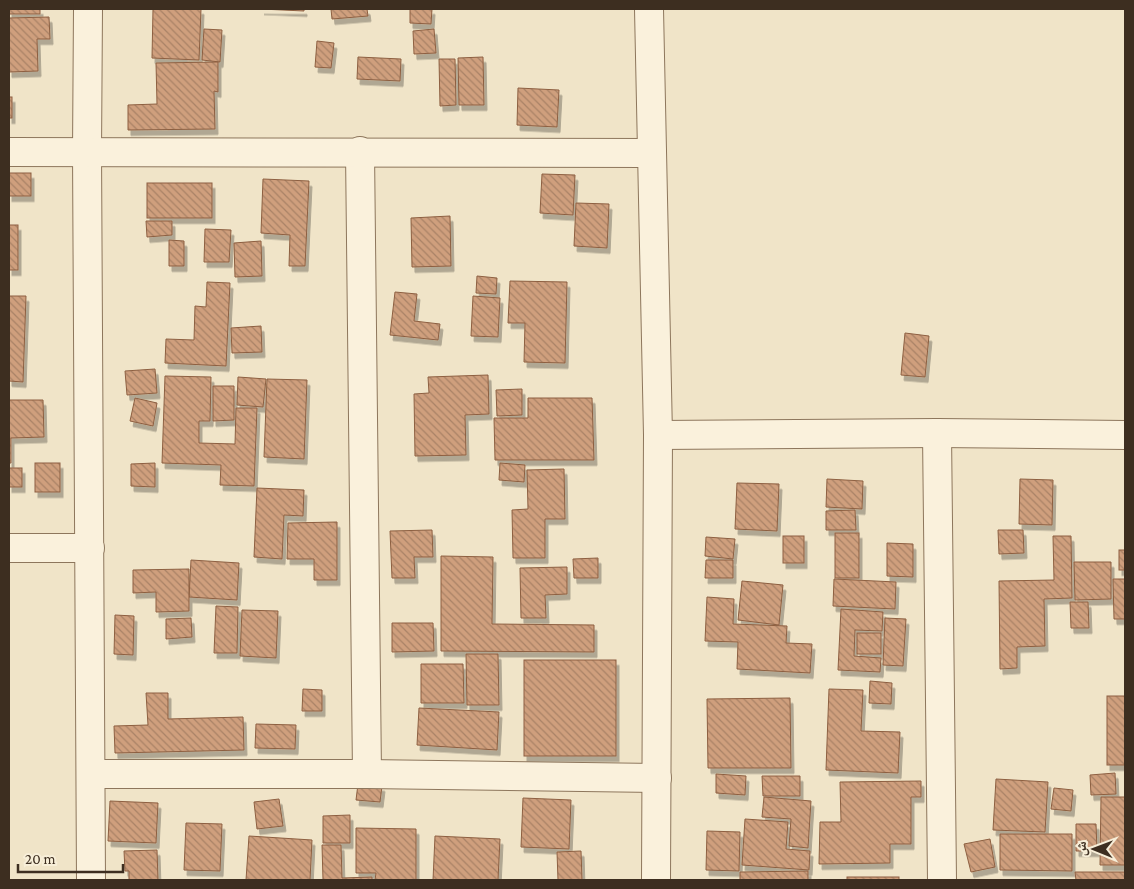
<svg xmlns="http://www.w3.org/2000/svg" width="1134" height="889" viewBox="0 0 1134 889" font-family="'Crimson Pro','Noto Naskh Arabic',serif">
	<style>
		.building { fill: url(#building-back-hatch); stroke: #8d5f41; filter: url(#shadow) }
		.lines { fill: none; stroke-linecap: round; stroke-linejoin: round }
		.minor-casing { stroke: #8d765c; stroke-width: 30 }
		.minor { stroke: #faf1dc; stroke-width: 28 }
	</style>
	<defs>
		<pattern id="building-back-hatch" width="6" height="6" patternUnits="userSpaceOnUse" patternTransform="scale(1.25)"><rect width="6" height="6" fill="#cf9f7d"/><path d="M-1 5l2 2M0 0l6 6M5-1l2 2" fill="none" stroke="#a98266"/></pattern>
		<filter id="shadow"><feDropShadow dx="3" dy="5.5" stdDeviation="0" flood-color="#0004"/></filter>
	</defs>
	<rect width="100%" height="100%" fill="#f0e4c8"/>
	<g class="building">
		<rect x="9" y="9" width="31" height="5"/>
		<path d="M153 9H201L199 60 152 58Z"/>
		<path d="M261 9H304V11Z"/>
		<path d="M331 9H367L368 16 332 19Z"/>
		<path d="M410 9H432L431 24 410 23Z"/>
		<path d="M49 17 50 39H37L38 71 9 72V18Z"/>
		<path d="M204 29 222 30 220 62 202 60Z"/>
		<path d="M434 29 436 53 414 54 413 31Z"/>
		<path d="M317 41 334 43 331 68 315 67Z"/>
		<path d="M358 57 401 59 400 81 357 79Z"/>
		<path d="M483 57 484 105H459L458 58Z"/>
		<path d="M439 59H455L456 105 440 106Z"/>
		<path d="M218 62V92L214 91 215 129 128 130V105L157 104 156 63Z"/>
		<path d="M518 88 559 90 557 127 517 125Z"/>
		<rect x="9" y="97" width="3" height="21"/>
		<rect x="9" y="173" width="22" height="23"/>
		<path d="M542 174 575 175 573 215 540 213Z"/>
		<path d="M263 179 309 181 305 266H289L290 235 261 233Z"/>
		<rect x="147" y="183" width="65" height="35"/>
		<path d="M576 203 609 204 607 248 574 246Z"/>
		<path d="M450 216 451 266 412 267 411 218Z"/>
		<path d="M146 221H172V235L147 237Z"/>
		<rect x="9" y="225" width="9" height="45"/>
		<path d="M205 229 231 230 229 262H204Z"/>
		<path d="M169 240 184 241V266H169Z"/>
		<path d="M261 241 262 276 235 277 234 243Z"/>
		<path d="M477 276 497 278 496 294 476 293Z"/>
		<path d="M510 281 567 282 565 363 524 362 525 323H508Z"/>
		<path d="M207 282 230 283 226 366 165 363 166 339 194 340 195 306 206 307Z"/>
		<path d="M395 292 417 294 414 321 440 324 438 340 390 335Z"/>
		<path d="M9 296H26L23 382 9 381Z"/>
		<path d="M473 296 500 298 498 337 471 336Z"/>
		<path d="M261 326 262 352 232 353 231 328Z"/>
		<path d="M905 333 929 336 925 377 901 375Z"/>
		<path d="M155 369 157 393 127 395 125 371Z"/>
		<path d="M488 375 489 414 465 415 466 455 415 456 414 394 429 393 428 377Z"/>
		<path d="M165 376 211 377 210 421H199V443L235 444 236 408H257L254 486 220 485 221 465 162 463Z"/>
		<path d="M238 377 266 379 263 407 237 405Z"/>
		<path d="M267 379 307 380 304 459 264 457Z"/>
		<path d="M213 386H234V420L213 421Z"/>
		<path d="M522 389V415L497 416 496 390Z"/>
		<path d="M135 398 157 403 153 426 130 421Z"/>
		<path d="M528 398H592L594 460H495L494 418H528Z"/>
		<path d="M9 400H43L44 437 11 438V463H9Z"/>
		<rect x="35" y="463" width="25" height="29"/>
		<path d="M155 463V487L131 486V464Z"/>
		<path d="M500 463 525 465 524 482 499 480Z"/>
		<rect x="9" y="468" width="13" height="19"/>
		<path d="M564 469 565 519H545V558H513L512 510 528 509 527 470Z"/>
		<path d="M827 479 863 481 862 509 826 507Z"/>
		<path d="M1020 479 1053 480 1052 525 1019 524Z"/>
		<path d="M737 483 779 484 777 531 735 529Z"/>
		<path d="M257 488 304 490 303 516 284 515 282 559 254 557Z"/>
		<path d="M855 510 856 530H826V511Z"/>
		<path d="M337 522V580H314V559H287L288 523Z"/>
		<path d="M432 530 433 557H414L415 578H392L390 531Z"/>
		<path d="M998 530H1023L1024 553 999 554Z"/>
		<rect x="835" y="533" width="24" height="45"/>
		<rect x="783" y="536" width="21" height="27"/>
		<path d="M1053 536H1071L1072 598 1044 599 1045 646 1017 647V668L1000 669 999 581 1054 580Z"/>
		<path d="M706 537 735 539 733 559 705 556Z"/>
		<path d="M887 543 913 544V577L887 576Z"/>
		<rect x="1119" y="550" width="6" height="20"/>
		<path d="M441 556 493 557 492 624 594 625V652L441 651Z"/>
		<path d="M598 558V578H574L573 559Z"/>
		<path d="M191 560 239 563 237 600 189 597Z"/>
		<path d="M706 560H733V578H705Z"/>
		<path d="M1074 562H1111V599L1075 600Z"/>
		<path d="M567 567V594L545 595 546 618H521L520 568Z"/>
		<path d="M189 569V611L156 612V592L133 593V570Z"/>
		<path d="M834 579 896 582 895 609 833 606Z"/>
		<path d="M1113 579H1125V619H1114Z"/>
		<path d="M742 581 783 585 779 625 738 620Z"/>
		<path d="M707 597 734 599 733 624 787 626 786 643 812 644 810 673 737 669 738 642 705 641Z"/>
		<path d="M1070 602H1088L1089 628H1071Z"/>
		<path d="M216 606 238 607 237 653H214Z"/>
		<path d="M841 609 883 612 882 631 855 630 854 656 881 658 880 672 838 670Z"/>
		<path d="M242 610 278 611 276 658 240 656Z"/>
		<path d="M115 615 134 616 133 655 114 654Z"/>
		<path d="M191 618 192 637 166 639V619Z"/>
		<path d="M885 618 906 619 903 666 883 665Z"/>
		<path d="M392 623H433L434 651 392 652Z"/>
		<rect x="857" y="633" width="24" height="21"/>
		<path d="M466 654H498L499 705H467Z"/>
		<rect x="524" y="660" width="92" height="96"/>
		<path d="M421 664H463L464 703H421Z"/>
		<path d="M870 681 892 683 891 704 869 703Z"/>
		<path d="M303 689 322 690V711H302Z"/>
		<path d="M829 689 863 690 861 731 900 732 898 773 826 770Z"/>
		<path d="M146 693H168V719L243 717 244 750 115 753 114 726 148 725Z"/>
		<rect x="1107" y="696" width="18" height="69"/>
		<path d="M790 698 791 768H708L707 699Z"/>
		<path d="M419 708 499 712 497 750 417 745Z"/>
		<path d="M256 724 296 725 295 749 255 748Z"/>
		<path d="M1115 773 1116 794 1091 795 1090 775Z"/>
		<path d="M716 774 746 776 745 795 716 793Z"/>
		<path d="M762 776H800V796H763Z"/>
		<path d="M996 779 1048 782 1045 832 993 830Z"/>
		<path d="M921 781V797H911V844H890V863L819 864 820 822H841L840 782Z"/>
		<path d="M358 784 382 786 380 802 356 800Z"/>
		<path d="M1054 788 1073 790 1071 811 1051 809Z"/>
		<path d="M764 797 811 801 808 848 789 846 791 819 762 817Z"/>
		<path d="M1101 797H1125V865H1100Z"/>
		<path d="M523 798 571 800 569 849 521 847Z"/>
		<path d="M279 799 283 826 257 829 254 802Z"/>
		<path d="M110 801 158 803 156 843 108 841Z"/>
		<path d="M350 815V843H323V816Z"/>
		<path d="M745 819 788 822 786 849 810 851 809 870 742 865Z"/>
		<path d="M186 823 222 824 220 871 184 870Z"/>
		<path d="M1076 824H1096L1097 851H1076Z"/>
		<path d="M356 828 416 829V880H375L376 873H356Z"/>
		<path d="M707 831 740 832 739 871 706 870Z"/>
		<path d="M1000 834H1072V871L1000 870Z"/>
		<path d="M249 836 312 840 310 880H246Z"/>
		<path d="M435 836 500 839 498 880H433Z"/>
		<path d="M990 839 995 867 971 872 964 844Z"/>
		<path d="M322 845H341L342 878 372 877V880H323Z"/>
		<path d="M157 850 158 880H129V871H125L124 851Z"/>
		<path d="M581 851 582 880H558L557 852Z"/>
		<path d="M808 871V880H740V872Z"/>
		<path d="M1075 872H1125V880H1076Z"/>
		<rect x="847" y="877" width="52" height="3"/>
	</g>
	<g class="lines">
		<g class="minor-casing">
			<g id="minor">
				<path d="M88 9 87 151 91 880"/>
				<path d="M649 9 658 435 656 880"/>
				<path d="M360 151 367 774"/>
				<path d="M9 152 652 153"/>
				<path d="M937 433 942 880"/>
				<path d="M658 435 937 433 1125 435"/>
				<path d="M9 548H90"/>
				<path d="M91 774H367L657 778"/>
			</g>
		</g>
		<use href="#minor" class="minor"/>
	</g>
	<rect width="1134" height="889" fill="none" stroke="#3d2e20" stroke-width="20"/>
	<g transform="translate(1094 849) rotate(271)" stroke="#f7eed8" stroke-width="4" paint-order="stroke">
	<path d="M0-4L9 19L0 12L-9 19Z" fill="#3d2e20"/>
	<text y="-8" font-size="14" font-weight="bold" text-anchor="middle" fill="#3d2e20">ش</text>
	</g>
	<path d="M18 864v8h105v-8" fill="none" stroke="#3d2e20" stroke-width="2.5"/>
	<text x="25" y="864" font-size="15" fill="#3d2e20" stroke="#f7eed8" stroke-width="4" paint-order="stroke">20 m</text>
</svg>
